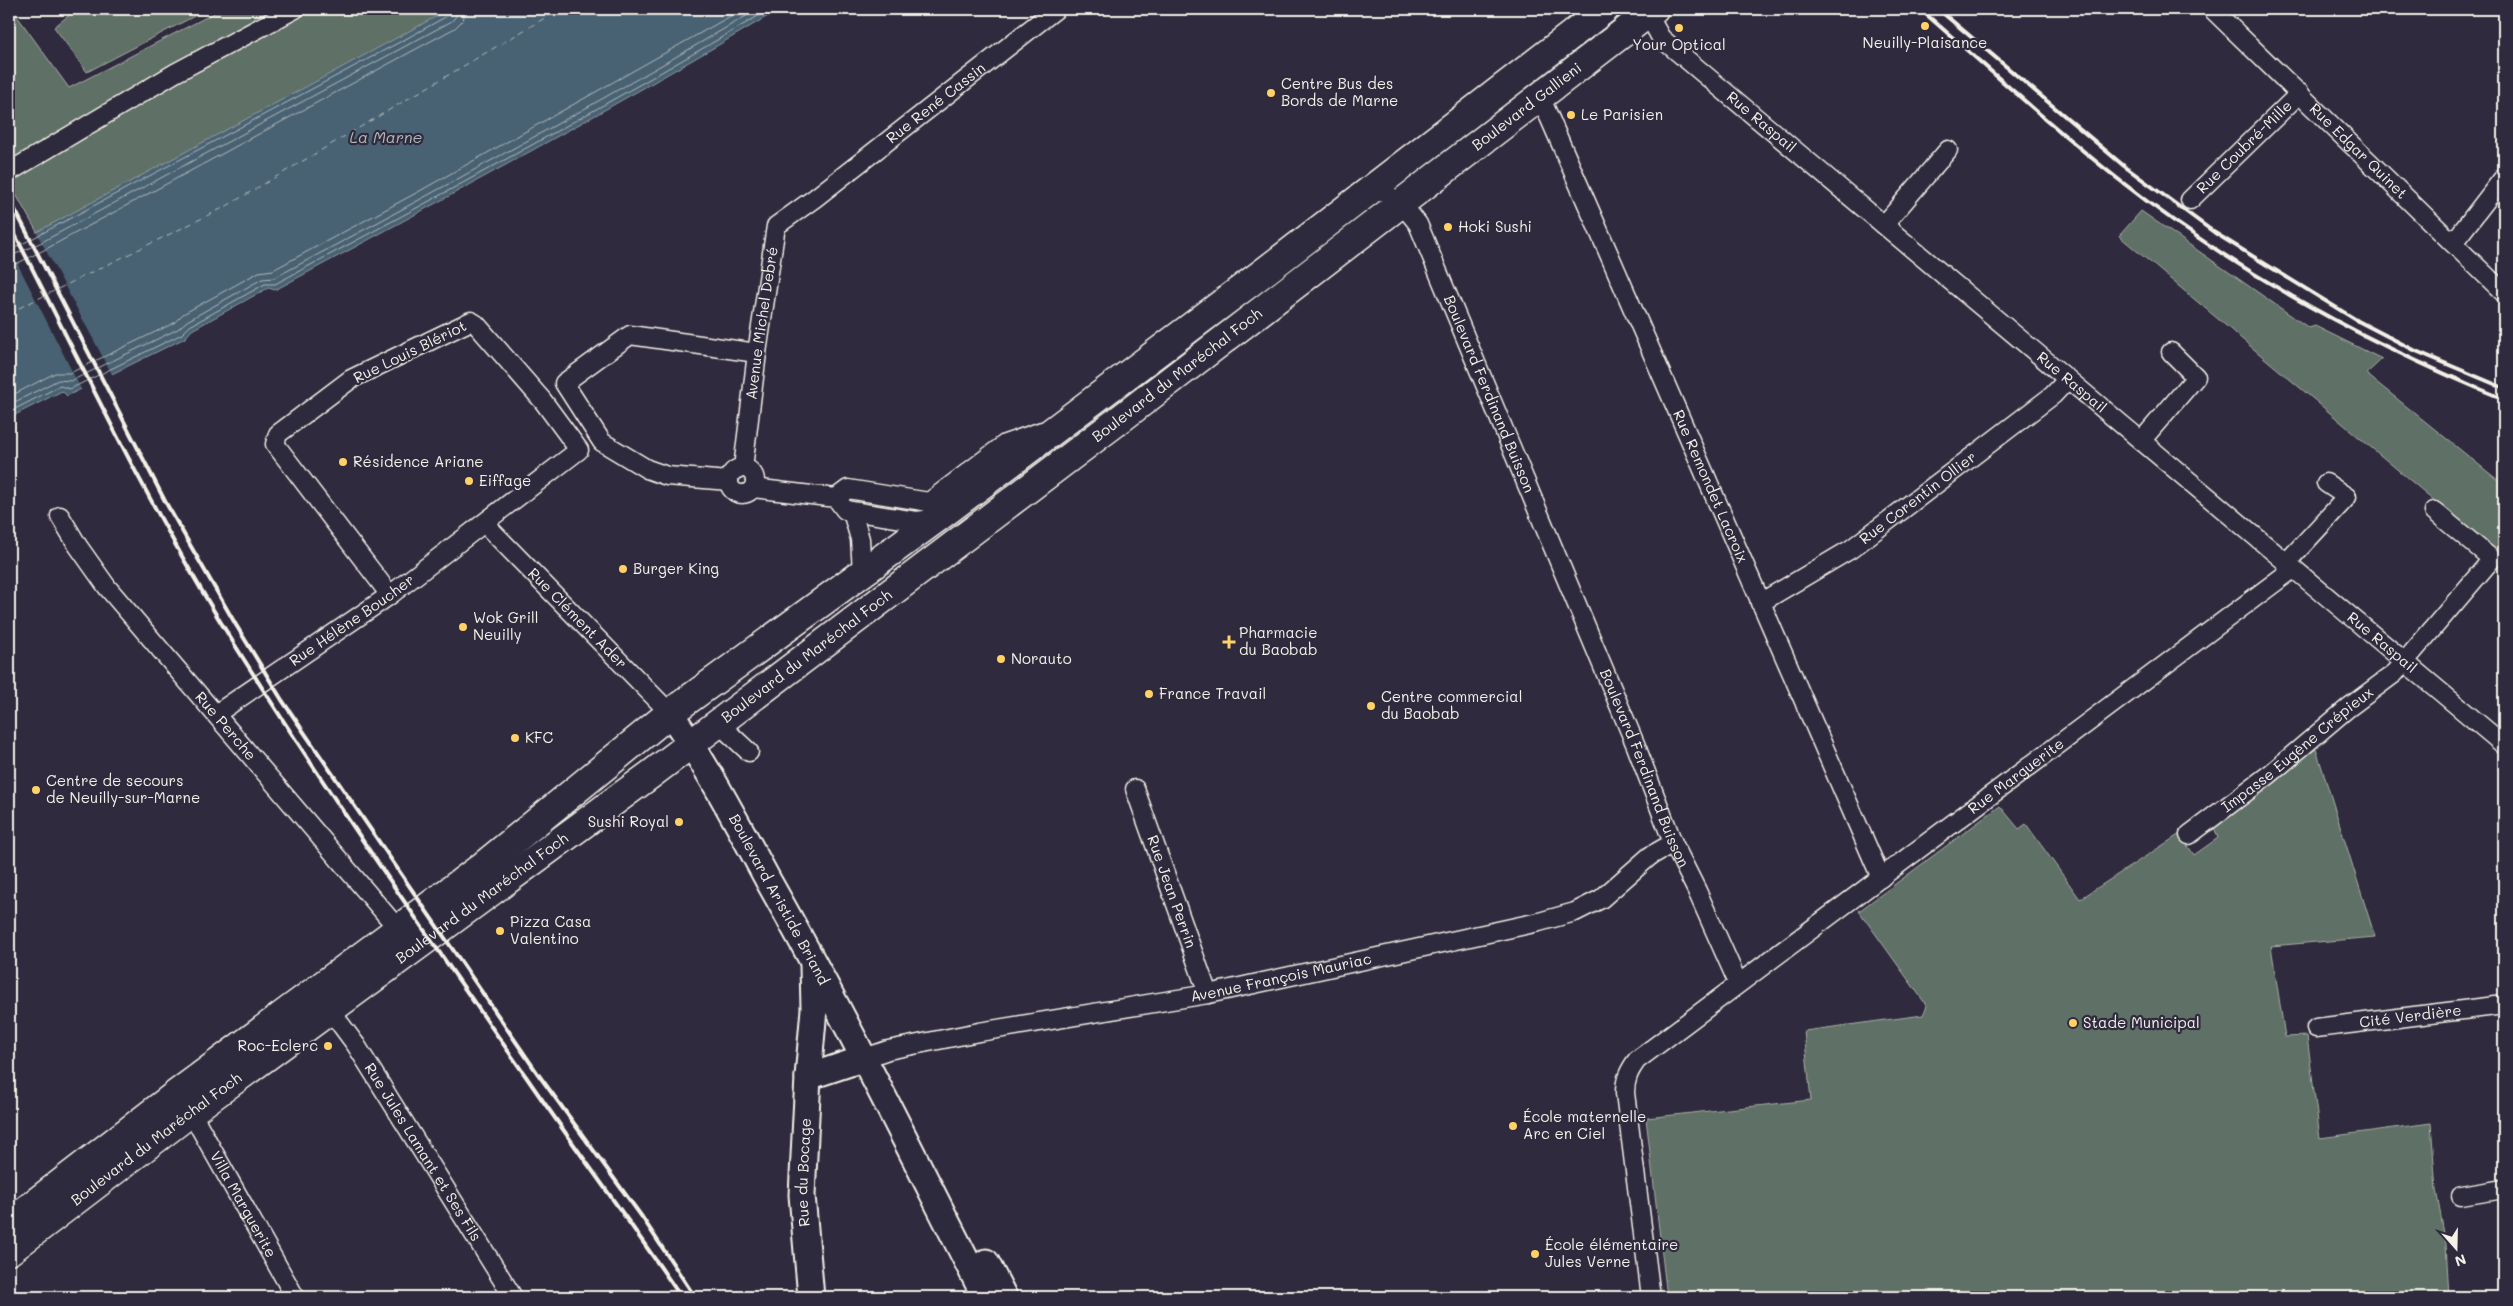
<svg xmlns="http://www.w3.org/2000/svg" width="2513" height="1306" viewBox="0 0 2513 1306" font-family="Mali,sans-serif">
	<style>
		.green { fill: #5e6f66; stroke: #a9b0a7 }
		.water { fill: #4a6273; stroke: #8e9ba2 }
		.pier { fill: #2f2a3d }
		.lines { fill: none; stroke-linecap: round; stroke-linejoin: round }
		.shore { stroke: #b0b8b9; stroke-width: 1 }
		.ferry { stroke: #b0b8b9; stroke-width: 1; stroke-dasharray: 6 5; stroke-linecap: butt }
		.street-casing { stroke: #f4f1e8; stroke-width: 21 }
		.secondary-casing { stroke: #f4f1e8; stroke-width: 29 }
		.primary-casing { stroke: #f4f1e8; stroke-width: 31 }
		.street { stroke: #2f2a3d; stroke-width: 18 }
		.secondary { stroke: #2f2a3d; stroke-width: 25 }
		.primary { stroke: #2f2a3d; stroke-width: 28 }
		.rail { stroke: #f4f1e8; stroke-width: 4 }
		.poi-dot { fill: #ffd166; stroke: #2f2a3d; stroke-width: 2 }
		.labels { text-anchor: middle; stroke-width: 4.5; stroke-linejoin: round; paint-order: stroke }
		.poi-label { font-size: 15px; fill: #f4f1e8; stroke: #2f2a3d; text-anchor: start }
		.street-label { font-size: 15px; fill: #f4f1e8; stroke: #2f2a3d }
		.water-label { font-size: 16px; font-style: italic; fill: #b0b8b9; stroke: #2f2a3d }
	</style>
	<rect width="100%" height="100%" fill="#2f2a3d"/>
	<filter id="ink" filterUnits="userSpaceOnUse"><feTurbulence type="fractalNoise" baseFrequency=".02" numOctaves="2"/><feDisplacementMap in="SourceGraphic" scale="10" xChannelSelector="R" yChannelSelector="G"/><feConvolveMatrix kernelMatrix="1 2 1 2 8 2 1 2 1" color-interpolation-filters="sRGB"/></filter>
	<g filter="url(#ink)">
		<g class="green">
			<path d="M9 9H12L69 88 222 9H455L37 232 9 182Z"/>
			<path d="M77 9H208L87 72 54 27Z"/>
			<path d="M2141 211 2309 328 2315 326 2382 359 2367 373 2370 377 2504 485V559L2119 236Z"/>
			<path d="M2316 749 2375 937 2271 946 2285 1037 2307 1036 2320 1138 2431 1123 2436 1190 2446 1244 2449 1297H1667L1646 1118 1811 1100 1804 1031 1923 1015 1927 1006 1859 911 2000 806 2019 829 2026 824 2080 899 2180 834 2194 855 2218 838 2213 824Z"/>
		</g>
		<path class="water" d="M450 9H780C614 107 445 199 275 290L268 288 192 330 185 338 67 396 62 391 9 418V247Z"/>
		<path class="pier" d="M35 230 113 376 82 391 9 247V244Z"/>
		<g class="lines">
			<g class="shore">
				<path d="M9 251 411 36 449 15 452 9"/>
				<path d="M9 257 42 242 452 21 456 16 458 9"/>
				<path d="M9 265 18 263 46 249 455 28 463 20 466 9"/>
				<path d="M9 397 55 373H70L174 323 183 314 259 272 273 270 418 192 743 9"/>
				<path d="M9 405 58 380 71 381 178 329 187 321 262 279 274 278C437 191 599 103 758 9"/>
				<path d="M9 412 60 386 70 389 182 334 190 326 265 284H275C442 195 608 105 770 9"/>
			</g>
			<path class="ferry" d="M9 313 225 207 560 9"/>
			<g class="street-casing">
				<g id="street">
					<path id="s1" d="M1645 9 1661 38 2504 745"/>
					<path id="s2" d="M2212 9 2504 293"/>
					<path id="s3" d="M1540 96 1881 878"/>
					<path d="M9 172 175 73 295 9"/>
					<path id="s4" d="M1377 185 1410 214 1418 224 1636 746 1673 843 1697 891 1738 983"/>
					<path id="s5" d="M2190 200 2300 93"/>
					<path d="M1884 225 1948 150"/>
					<path d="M2453 243 2504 177"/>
					<path d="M2142 440 2196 377 2171 352"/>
					<circle cx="742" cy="481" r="13"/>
					<path id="s6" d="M743 468 757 353 776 226 815 198 1056 9"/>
					<path d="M729 481 667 476 647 469 602 442 564 383 630 335 757 353"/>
					<path d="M753 488 836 498 848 489 929 502"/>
					<path d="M836 498 845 510 916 521 933 519"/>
					<path d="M929 502 1005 444 1042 431"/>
					<path d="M852 512 860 539 862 571"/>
					<path id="s7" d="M60 516 78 546 107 587 399 930"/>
					<path id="s8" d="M485 524 670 713"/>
					<path d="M2286 563 2347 497 2326 483"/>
					<path id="s9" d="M1760 603 1851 549 2053 395 2067 380"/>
					<path id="s10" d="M216 714 390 595 579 450 543 401 476 324 471 321 351 379 278 434 275 444 390 595"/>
					<path d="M718 723 749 752"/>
					<path id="s11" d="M1135 789 1208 994"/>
					<path id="s12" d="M2189 835 2270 774 2348 708 2395 673 2492 559 2434 511"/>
					<path id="s13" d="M330 1010 356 1045 513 1297"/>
					<path id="s14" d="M2316 1028 2504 1005"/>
					<path id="s15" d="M865 1058 888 1050 979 1032 1208 994 1539 922 1575 912 1601 899 1650 856 1673 843"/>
					<path id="s16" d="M191 1112 295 1297"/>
					<path d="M2461 1196 2504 1189"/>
					<path id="s17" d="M1651 1297 1625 1093C1625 1079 1629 1071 1637 1060L2293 569"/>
				</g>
			</g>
			<g class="secondary-casing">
				<g id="secondary">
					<path id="s18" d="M670 713C708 766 738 825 769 882 846 1018 914 1158 985 1297"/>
					<path d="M808 1077 814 1009 813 966"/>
					<path d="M986 1262 1004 1297"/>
					<path id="s19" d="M811 1297 802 1195 808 1077 865 1058"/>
				</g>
			</g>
			<g class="primary-casing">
				<g id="primary">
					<path d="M9 1223 175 1095 479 869 670 713 936 519 1268 269 1605 9"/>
					<path id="s20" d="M9 1251 191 1112 650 775 1119 420 1654 9"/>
				</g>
			</g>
			<use href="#street" class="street"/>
			<use href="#secondary" class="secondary"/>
			<use href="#primary" class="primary"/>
			<g class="rail">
				<path d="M1920 9C1986 66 2050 126 2118 179 2236 272 2365 343 2504 399"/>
				<path d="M1938 9 2124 166 2215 233 2358 321 2416 351 2504 388"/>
				<path d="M9 198 166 503 236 625 282 700 538 1074 642 1217 695 1297"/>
				<path d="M9 223C80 361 146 502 228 634 322 785 425 932 527 1078 578 1152 631 1223 681 1297"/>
			</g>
		</g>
	</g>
	<g class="poi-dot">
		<circle cx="1925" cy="26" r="5"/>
		<circle cx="1679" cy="28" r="5"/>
		<circle cx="1271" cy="93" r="5"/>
		<circle cx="1571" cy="115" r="5"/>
		<circle cx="1448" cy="227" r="5"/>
		<circle cx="343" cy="462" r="5"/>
		<circle cx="469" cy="481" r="5"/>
		<circle cx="623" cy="569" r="5"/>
		<circle cx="463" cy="627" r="5"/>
		<path d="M1226.5 634.5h5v5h5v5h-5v5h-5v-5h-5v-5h5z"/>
		<circle cx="1001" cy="659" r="5"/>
		<circle cx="1149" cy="694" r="5"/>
		<circle cx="1371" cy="706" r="5"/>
		<circle cx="515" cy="738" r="5"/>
		<circle cx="36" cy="790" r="5"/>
		<circle cx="679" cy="822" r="5"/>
		<circle cx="500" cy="931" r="5"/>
		<circle cx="2073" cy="1023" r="5"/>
		<circle cx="328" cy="1046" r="5"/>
		<circle cx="1513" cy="1126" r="5"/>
		<circle cx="1535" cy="1254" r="5"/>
	</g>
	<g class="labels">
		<g class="poi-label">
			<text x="1925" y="48" text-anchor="middle">Neuilly-Plaisance</text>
			<text x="1679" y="50" text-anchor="middle">Your Optical</text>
			<text x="1281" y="89">Centre Bus des<tspan x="1281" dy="17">Bords de Marne</tspan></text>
			<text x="1581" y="120">Le Parisien</text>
			<text x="1458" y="232">Hoki Sushi</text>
			<text x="353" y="467">Résidence Ariane</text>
			<text x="479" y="486">Eiffage</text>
			<text x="633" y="574">Burger King</text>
			<text x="473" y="623">Wok Grill<tspan x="473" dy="17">Neuilly</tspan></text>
			<text x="1239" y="638">Pharmacie<tspan x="1239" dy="17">du Baobab</tspan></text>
			<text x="1011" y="664">Norauto</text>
			<text x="1159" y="699">France Travail</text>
			<text x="1381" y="702">Centre commercial<tspan x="1381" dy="17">du Baobab</tspan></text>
			<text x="525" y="743">KFC</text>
			<text x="46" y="786">Centre de secours<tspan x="46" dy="17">de Neuilly-sur-Marne</tspan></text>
			<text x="669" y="827" text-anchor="end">Sushi Royal</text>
			<text x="510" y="927">Pizza Casa<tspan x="510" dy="17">Valentino</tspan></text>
			<text x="2083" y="1028">Stade Municipal</text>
			<text x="318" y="1051" text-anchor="end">Roc-Eclerc</text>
			<text x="1523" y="1122">École maternelle<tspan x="1523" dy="17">Arc en Ciel</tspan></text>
			<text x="1545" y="1250">École élémentaire<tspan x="1545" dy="17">Jules Verne</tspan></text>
		</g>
		<g class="street-label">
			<text dy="5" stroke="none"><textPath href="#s6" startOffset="446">Rue René Cassin</textPath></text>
			<text dy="5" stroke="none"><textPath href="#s20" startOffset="1901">Boulevard Gallieni</textPath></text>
			<text dy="5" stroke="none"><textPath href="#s1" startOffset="164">Rue Raspail</textPath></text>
			<text dy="5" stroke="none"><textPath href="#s5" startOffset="76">Rue Coubré-Mille</textPath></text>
			<text dy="5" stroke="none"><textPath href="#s2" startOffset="204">Rue Edgar Quinet</textPath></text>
			<text dy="5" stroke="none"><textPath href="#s6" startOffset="146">Avenue Michel Debré</textPath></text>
			<text transform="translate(410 352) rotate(-26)" y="5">Rue Louis Blériot</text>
			<text dy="5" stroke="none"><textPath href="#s20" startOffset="1460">Boulevard du Maréchal Foch</textPath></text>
			<text dy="5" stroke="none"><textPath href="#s1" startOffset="569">Rue Raspail</textPath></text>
			<text dy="5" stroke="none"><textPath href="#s4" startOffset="241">Boulevard Ferdinand Buisson</textPath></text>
			<text dy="5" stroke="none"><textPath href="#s3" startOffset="426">Rue Remondet Lacroix</textPath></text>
			<text dy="5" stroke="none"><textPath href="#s9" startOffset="190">Rue Corentin Ollier</textPath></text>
			<text dy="5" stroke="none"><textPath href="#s8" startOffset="132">Rue Clément Ader</textPath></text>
			<text dy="5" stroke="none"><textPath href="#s10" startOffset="165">Rue Hélène Boucher</textPath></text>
			<text dy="5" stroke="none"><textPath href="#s1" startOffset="974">Rue Raspail</textPath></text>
			<text dy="5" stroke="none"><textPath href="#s20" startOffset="995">Boulevard du Maréchal Foch</textPath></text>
			<text dy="5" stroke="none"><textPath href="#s7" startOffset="268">Rue Perche</textPath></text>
			<text dy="5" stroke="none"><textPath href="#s12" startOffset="138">Impasse Eugène Crépieux</textPath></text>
			<text dy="5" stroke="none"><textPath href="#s4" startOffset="646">Boulevard Ferdinand Buisson</textPath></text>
			<text dy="5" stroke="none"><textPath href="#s17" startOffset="715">Rue Marguerite</textPath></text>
			<text dy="5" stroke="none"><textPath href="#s11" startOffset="109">Rue Jean Perrin</textPath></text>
			<text dy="5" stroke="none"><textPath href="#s20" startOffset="590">Boulevard du Maréchal Foch</textPath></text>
			<text dy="5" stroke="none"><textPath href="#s18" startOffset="216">Boulevard Aristide Briand</textPath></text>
			<text dy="5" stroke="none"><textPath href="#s15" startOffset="424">Avenue François Mauriac</textPath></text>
			<text dy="5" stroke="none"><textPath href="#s14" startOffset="95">Cité Verdière</textPath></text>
			<text dy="5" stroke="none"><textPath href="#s20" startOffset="185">Boulevard du Maréchal Foch</textPath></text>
			<text dy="5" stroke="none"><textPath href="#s13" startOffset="170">Rue Jules Lamant et Ses Fils</textPath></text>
			<text dy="5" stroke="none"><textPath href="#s19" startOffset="125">Rue du Bocage</textPath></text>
			<text dy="5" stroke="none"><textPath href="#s16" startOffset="106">Villa Marguerite</textPath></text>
		</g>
		<g class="water-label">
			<text x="386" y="143">La Marne</text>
		</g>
	</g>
	<rect width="2513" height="1306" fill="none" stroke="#2f2a3d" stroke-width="30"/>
	<rect x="15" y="15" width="2483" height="1276" fill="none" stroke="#f4f1e8" stroke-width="2" filter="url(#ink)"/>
	<g transform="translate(2456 1248) rotate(160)" stroke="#2f2a3d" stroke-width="4" paint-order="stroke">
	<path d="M0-4L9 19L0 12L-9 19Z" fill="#f4f1e8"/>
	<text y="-8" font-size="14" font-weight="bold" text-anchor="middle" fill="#f4f1e8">N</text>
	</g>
</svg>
